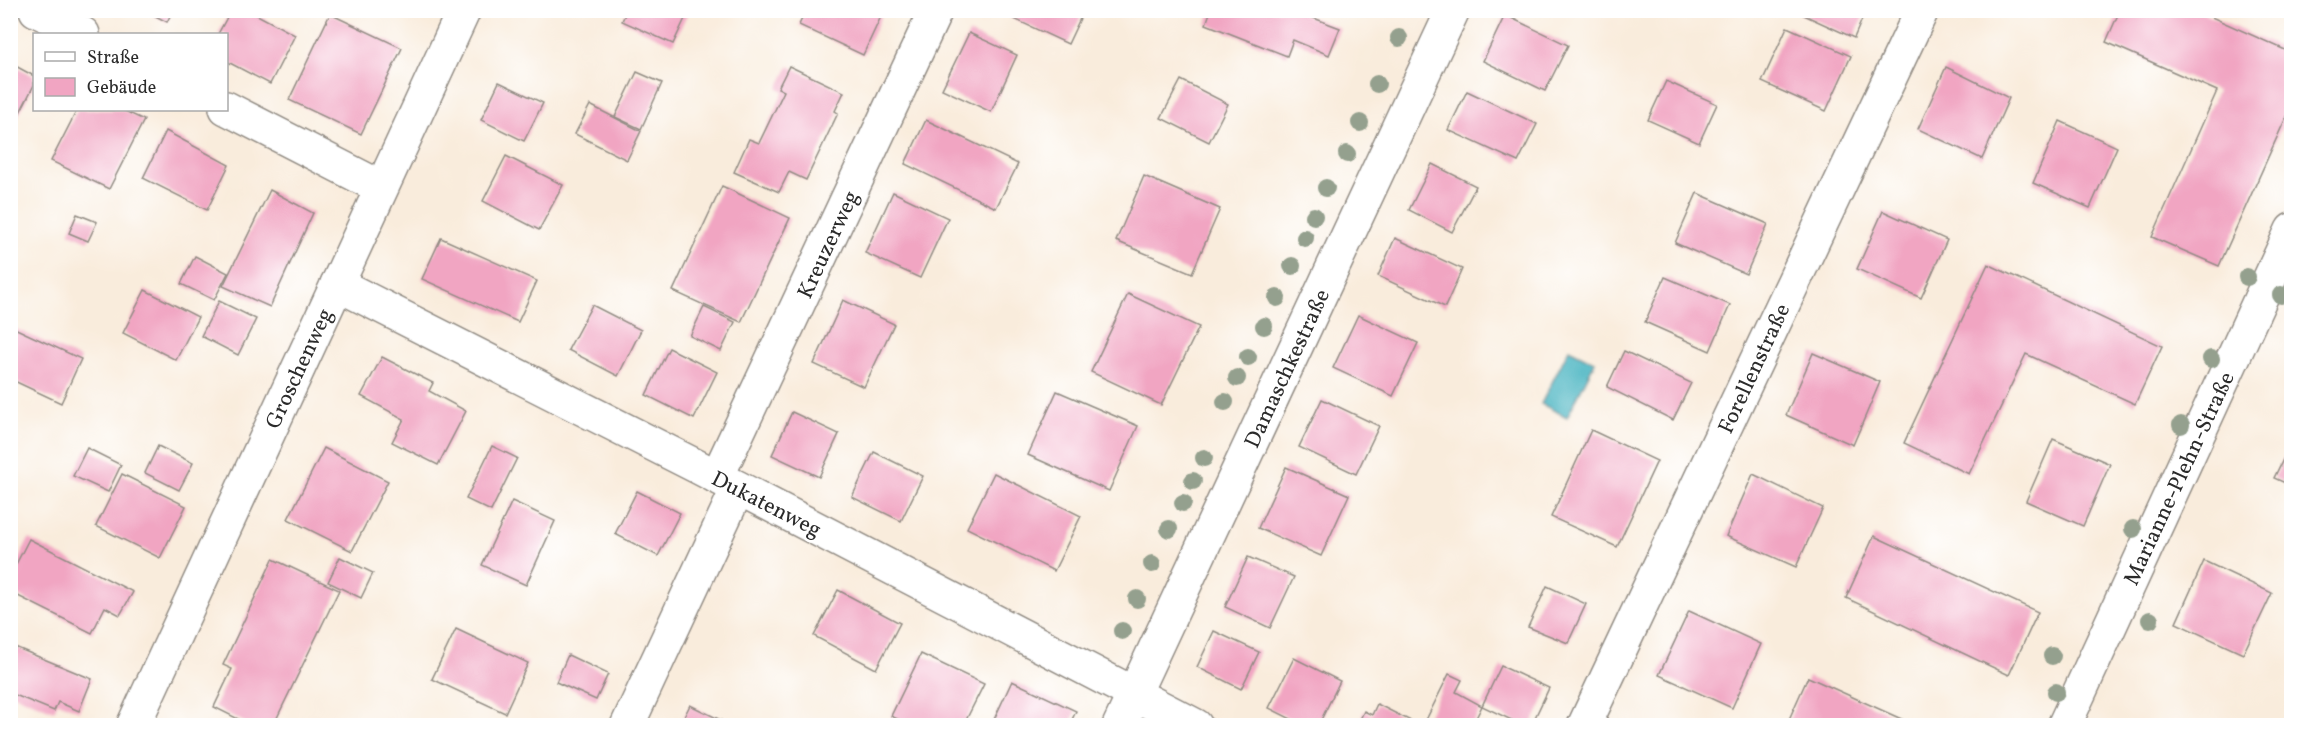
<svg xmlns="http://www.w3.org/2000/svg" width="2302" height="736" viewBox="0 0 2302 736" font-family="Vollkorn,serif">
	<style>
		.water { fill: #44b2c0; stroke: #386e76; stroke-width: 1.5 }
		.building { fill: #f1a5c2 }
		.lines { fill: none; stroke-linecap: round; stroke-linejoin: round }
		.street-casing { stroke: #928c84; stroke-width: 36 }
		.street { stroke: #fff; stroke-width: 33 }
		.tree { fill: #94a08e }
		.labels { text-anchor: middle; stroke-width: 5; stroke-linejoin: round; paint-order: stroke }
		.street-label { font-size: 22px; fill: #2b2b2b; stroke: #fff }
	</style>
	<rect width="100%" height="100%" fill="#fff"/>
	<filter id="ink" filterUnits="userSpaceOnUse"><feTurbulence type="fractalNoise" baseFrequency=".0167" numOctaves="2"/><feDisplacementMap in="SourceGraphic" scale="12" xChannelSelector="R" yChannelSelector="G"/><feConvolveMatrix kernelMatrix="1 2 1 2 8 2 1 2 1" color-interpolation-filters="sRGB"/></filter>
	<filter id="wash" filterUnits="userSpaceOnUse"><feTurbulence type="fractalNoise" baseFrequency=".008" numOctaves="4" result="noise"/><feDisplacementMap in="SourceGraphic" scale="24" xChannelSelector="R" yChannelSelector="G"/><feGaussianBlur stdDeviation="1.35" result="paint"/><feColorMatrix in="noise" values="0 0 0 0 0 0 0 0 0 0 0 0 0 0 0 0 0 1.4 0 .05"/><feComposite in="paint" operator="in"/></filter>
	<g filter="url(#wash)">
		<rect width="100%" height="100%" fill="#f9ecdc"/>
		<path class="water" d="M1569 349 1595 362 1567 417 1541 404Z"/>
		<g id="blocks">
			<g class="building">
				<path d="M144 10H173L167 22Z"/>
				<path d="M231 10H248L295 35 270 84 226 61V34H218Z"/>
				<path d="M627 10H689L673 44 622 21Z"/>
				<path d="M806 10H884L863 55 799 25Z"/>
				<path d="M995 10H1084L1068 44Z"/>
				<path d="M1211 10H1305L1303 14 1340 28 1329 55 1293 40 1287 56 1206 24Z"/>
				<path d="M1793 10H1866L1854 38Z"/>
				<path d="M2120 10H2196L2292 53V104L2219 266 2152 237 2217 91 2106 42Z"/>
				<path d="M330 14 402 48 361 134 289 100Z"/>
				<path d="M1505 15 1568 45 1545 91 1483 61Z"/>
				<path d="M1787 27 1851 56 1826 111 1762 82Z"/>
				<path d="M969 33 1017 55 991 112 942 89Z"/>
				<path d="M10 63 34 76V85L16 120 10 117Z"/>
				<path d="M789 66 844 92 835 111 838 113 806 180 789 172 779 192 734 172 749 139 759 143 784 91 778 88Z"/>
				<path d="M1946 67 2009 98 1982 159 1918 129Z"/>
				<path d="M637 72 662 83 641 129 615 117Z"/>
				<path d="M1181 80 1228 104 1209 142 1161 118Z"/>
				<path d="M1666 81 1717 104 1699 143 1648 120Z"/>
				<path d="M499 82 543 103 524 141 481 120Z"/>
				<path d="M1467 91 1537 124 1518 162 1448 130Z"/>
				<path d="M590 105 641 131 627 160 575 134Z"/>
				<path d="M77 110H123L144 120 109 189 51 161Z"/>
				<path d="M926 120 1018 164 996 208 905 164Z"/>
				<path d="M2060 121 2117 147 2090 208 2033 183Z"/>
				<path d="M166 131 229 165 207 210 143 178Z"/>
				<path d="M506 156 563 185 539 230 483 201Z"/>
				<path d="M1432 164 1476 186 1452 232 1409 210Z"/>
				<path d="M1144 176 1220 209 1192 273 1116 241Z"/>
				<path d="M722 186 790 218 741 322 673 291Z"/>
				<path d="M270 190 313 213 270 307 223 286Z"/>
				<path d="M893 192 948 218 920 278 865 253Z"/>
				<path d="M1697 193 1768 224 1746 274 1675 243Z"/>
				<path d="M1883 211 1947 240 1921 298 1857 269Z"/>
				<path d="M77 214 97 222 88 241 69 233Z"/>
				<path d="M441 238 537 281 518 322 422 279Z"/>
				<path d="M1395 238 1462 269 1445 307 1378 276Z"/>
				<path d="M195 256 228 273 214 300 181 284Z"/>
				<path d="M1988 264 2162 346 2135 404 2026 354 1969 474 1904 443Z"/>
				<path d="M1665 277 1730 305 1710 351 1645 322Z"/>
				<path d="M145 290 198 317 176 360 123 333Z"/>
				<path d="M1128 294 1199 327 1161 405 1091 372Z"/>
				<path d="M843 300 894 324 864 387 814 364Z"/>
				<path d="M219 301 256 319 238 355 201 336Z"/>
				<path d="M592 305 641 330 618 376 568 350Z"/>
				<path d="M704 307 735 322 721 351 690 336Z"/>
				<path d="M1358 315 1418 343 1393 396 1333 368Z"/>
				<path d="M10 326 81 359 61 403 10 379Z"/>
				<path d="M669 348 717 372 694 419 646 395Z"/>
				<path d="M1624 351 1691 383 1673 420 1607 387Z"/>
				<path d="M1813 353 1880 382 1853 445 1786 415Z"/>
				<path d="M382 357 433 383 429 391 466 411 438 465 392 442 404 419 361 396Z"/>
				<path d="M1057 391 1138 426 1109 491 1028 455Z"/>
				<path d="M1322 399 1379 426 1356 474 1299 447Z"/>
				<path d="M792 412 839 434 819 477 772 455Z"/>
				<path d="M1591 430 1657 461 1617 547 1551 517Z"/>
				<path d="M2053 439 2110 464 2083 526 2026 501Z"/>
				<path d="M2292 441V486L2274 478Z"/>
				<path d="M158 446 193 463 179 490 145 473Z"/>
				<path d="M492 446 517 458 491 511 466 499Z"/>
				<path d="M87 448 121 465 108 492 73 476Z"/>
				<path d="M324 448 388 481 352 551 288 519Z"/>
				<path d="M874 452 923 476 901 521 852 497Z"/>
				<path d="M1286 467 1349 495 1321 556 1258 528Z"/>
				<path d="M994 473 1081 516 1054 571 967 528Z"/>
				<path d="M122 474 186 506 160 558 96 526Z"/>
				<path d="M1753 474 1823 508 1796 567 1726 536Z"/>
				<path d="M637 491 680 513 658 556 615 534Z"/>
				<path d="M512 501 555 521 526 585 482 565Z"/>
				<path d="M1874 536 2038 612 2009 675 1846 598Z"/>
				<path d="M29 539 133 592 120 615 105 607 92 633 10 592V576Z"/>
				<path d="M340 557 373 573 361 598 328 582Z"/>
				<path d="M1248 557 1294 577 1270 628 1225 607Z"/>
				<path d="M273 559 339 590 273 726H252L214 707 232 669 223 665Z"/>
				<path d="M2204 561 2272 593 2243 654 2176 623Z"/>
				<path d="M1547 586 1586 604 1568 643 1528 627Z"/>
				<path d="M838 590 900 623 876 669 814 636Z"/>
				<path d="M1689 611 1761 644 1732 708 1659 675Z"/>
				<path d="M456 629 528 663 505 713 432 679Z"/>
				<path d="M1214 631 1259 652 1241 689 1197 667Z"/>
				<path d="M10 645 92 679 79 711 58 702 54 711 10 693Z"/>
				<path d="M921 654 984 684 963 726H912L891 716Z"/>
				<path d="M568 655 608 674 596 700 556 682Z"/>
				<path d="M1294 658 1340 681 1318 726H1305L1269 708Z"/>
				<path d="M1501 666 1549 688 1531 726H1524L1482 706Z"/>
				<path d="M1449 674 1462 680 1456 692 1482 706 1472 726H1423Z"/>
				<path d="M1808 677 1917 726H1786Z"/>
				<path d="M1012 681 1076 711 1069 726H991Z"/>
				<path d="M1377 704 1417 724 1416 726H1357L1364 711 1372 715Z"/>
				<path d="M690 705 725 722 723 726 680 725Z"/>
			</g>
		</g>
	</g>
	<g filter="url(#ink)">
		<use href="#blocks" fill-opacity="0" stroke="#928c84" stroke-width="1.5"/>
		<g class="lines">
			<g class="street-casing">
				<g id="street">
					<path d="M36 10 83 34"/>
					<path d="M226 108 380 187"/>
					<path d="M337 284 698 467 1196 726"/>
					<path d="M717 477 936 10"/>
					<path d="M133 726 464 10"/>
					<path d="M627 726 738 488"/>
					<path d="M1119 726 1453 10"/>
					<path d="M1584 726 1922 10"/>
					<path d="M2064 726 2292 230"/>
				</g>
			</g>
			<use href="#street" class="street"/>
		</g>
		<g class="tree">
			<circle cx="1399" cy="38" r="9"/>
			<circle cx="1377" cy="84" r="9"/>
			<circle cx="1360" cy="123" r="9"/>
			<circle cx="1347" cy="154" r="9"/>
			<circle cx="1326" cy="188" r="9"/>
			<circle cx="1314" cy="216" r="9"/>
			<circle cx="1305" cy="238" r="9"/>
			<circle cx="1292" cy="266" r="9"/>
			<circle cx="2247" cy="277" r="9"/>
			<circle cx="2281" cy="295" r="9"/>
			<circle cx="1277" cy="298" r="9"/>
			<circle cx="1264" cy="326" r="9"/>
			<circle cx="1248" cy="357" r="9"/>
			<circle cx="2211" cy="359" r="9"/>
			<circle cx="1237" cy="378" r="9"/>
			<circle cx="1225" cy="402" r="9"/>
			<circle cx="2181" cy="425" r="9"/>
			<circle cx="1204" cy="458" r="9"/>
			<circle cx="1193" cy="481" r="9"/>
			<circle cx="1183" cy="503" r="9"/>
			<circle cx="1169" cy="529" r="9"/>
			<circle cx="2133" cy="529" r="9"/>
			<circle cx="1152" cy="564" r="9"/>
			<circle cx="1137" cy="599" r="9"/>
			<circle cx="2150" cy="620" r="9"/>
			<circle cx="1122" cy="631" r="9"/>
			<circle cx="2052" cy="656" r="9"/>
			<circle cx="2056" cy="692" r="9"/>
		</g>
	</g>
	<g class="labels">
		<g class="street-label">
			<text transform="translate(827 244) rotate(-65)" y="8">Kreuzerweg</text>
			<text transform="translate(298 368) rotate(-65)" y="8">Groschenweg</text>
			<text transform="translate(1286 368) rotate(-65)" y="8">Damaschkestraße</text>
			<text transform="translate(1753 368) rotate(-65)" y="8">Forellenstraße</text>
			<text transform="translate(2178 478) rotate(-65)" y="8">Marianne-Plehn-Straße</text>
			<text transform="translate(767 503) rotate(27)" y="8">Dukatenweg</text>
		</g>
	</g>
	<rect width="2302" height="736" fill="none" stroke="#fff" stroke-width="36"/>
	<rect x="33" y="33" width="195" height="78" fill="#ffffff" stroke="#aaaaaa" stroke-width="1.5"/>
	<rect x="45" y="52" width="30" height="9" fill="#ffffff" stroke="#aaaaaa" stroke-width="1.5"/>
	<text x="87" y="63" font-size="18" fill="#2b2b2b">Straße</text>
	<rect x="45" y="78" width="30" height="18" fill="#f1a5c2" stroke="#aaaaaa" stroke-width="1.5"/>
	<text x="87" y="93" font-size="18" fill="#2b2b2b">Gebäude</text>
</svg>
